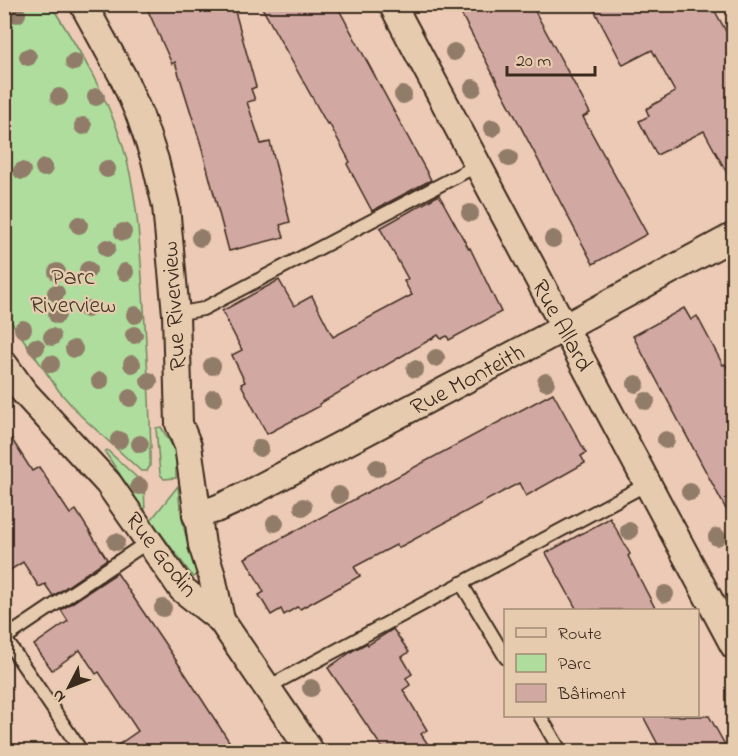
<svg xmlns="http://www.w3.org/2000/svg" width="738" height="756" viewBox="0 0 738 756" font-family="'Indie Flower',sans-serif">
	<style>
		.green { fill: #aedd9d; stroke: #74845e; stroke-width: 1.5 }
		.building { fill: #d2a8a3; stroke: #3b2a1e; stroke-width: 1.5 }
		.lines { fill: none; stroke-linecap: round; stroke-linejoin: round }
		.service-casing { stroke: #3b2a1e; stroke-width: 16 }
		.minor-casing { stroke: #3b2a1e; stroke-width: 30 }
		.service { stroke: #e7cbae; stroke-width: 12 }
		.minor { stroke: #e7cbae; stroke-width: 26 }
		.tree { fill: #917c69 }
		.labels { text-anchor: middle; stroke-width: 4.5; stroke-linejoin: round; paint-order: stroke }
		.park-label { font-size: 24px; fill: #463c2b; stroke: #e7cbae }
		.street-label { font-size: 24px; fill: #3b2a1e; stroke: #e7cbae }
	</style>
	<rect width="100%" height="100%" fill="#eccab5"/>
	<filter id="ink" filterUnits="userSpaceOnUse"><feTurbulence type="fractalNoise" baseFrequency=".0167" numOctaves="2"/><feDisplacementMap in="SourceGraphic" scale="12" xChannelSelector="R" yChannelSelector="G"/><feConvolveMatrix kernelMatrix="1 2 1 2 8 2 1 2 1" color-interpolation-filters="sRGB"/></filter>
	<g filter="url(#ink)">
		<g class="green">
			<path d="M5 4 51 5C78 48 106 93 122 143 136 187 139 233 142 278 146 335 149 391 151 448H150V466L147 471H141L80 415 59 391 5 313Z"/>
			<path d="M161 427 176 452V478L164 479 160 474 156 428Z"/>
			<path d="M107 450 144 484 145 512 105 452Z"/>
			<path d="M178 486C180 517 186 544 198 573L193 577 151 520Z"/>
		</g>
		<g class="building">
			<path d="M145 4H233L256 87 251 89 255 100 247 102 261 144 270 142 290 222 280 225 284 237 229 251 201 145 175 62 172 64Z"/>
			<path d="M260 4H336L431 180 372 211 347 164 350 162 329 123 327 124Z"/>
			<path d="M456 4H531L590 113 583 117 647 234 593 264Z"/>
			<path d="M591 4H711L734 46V186L704 131 657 155 639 121 649 116 646 109 675 92 652 50 623 65Z"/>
			<path d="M439 195 469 249 470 248 501 312 449 340 447 336 441 339 438 335 319 404 320 406 267 434 241 384 245 382 232 355 242 350 222 311 279 280 294 306 312 296 333 337 412 295 404 281 408 279 380 228Z"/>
			<path d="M684 308 691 320 697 316 723 365 725 364 734 379V524L633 336Z"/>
			<path d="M553 393 586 453 581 456 585 463 526 496 519 483 398 548 396 545 354 567 360 576 300 609 297 607 284 615 281 609 271 615 259 595 264 592 245 558Z"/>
			<path d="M4 427 32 471 39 467 70 514 76 510 107 559 53 596 45 584 39 587 23 562 4 574Z"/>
			<path d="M610 518 630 554 628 556 656 610H577L546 553Z"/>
			<path d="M117 573 186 675 236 752H108L138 731 99 672 96 674 80 650 52 670 34 645 68 621 61 610Z"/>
			<path d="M393 629 409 652 402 657 412 674 406 678 410 685 403 690 427 730 421 734 433 752H385L328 668 354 650 367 643 368 645Z"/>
			<path d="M643 716H709L729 752H662Z"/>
		</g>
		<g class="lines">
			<g class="service-casing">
				<g id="service">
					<path d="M176 314 203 309 478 165"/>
					<path d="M461 583 506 658"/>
					<path d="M4 637 82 752"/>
					<path d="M5 638 149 541"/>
					<path d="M268 687 647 484"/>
					<path d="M540 716 561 752"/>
				</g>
			</g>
			<g class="minor-casing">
				<g id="minor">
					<path d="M83 4 123 77 140 116 155 160 166 206 176 314 179 424 188 446 202 545 212 576 221 620"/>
					<path d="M392 4 734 646"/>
					<path d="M4 364 24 392 108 483 182 589 221 620 311 752"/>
					<path d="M196 515 216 509 236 500 541 340 734 236"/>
				</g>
			</g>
			<use href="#service" class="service"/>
			<use href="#minor" class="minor"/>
		</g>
		<g class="tree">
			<circle cx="17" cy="14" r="9"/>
			<circle cx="454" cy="52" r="9"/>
			<circle cx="28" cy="57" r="9"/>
			<circle cx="74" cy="62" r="9"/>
			<circle cx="473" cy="88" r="9"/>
			<circle cx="403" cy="95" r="9"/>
			<circle cx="59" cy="97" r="9"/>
			<circle cx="96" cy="97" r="9"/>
			<circle cx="83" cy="126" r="9"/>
			<circle cx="492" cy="128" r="9"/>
			<circle cx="509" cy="158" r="9"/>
			<circle cx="44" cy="168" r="9"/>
			<circle cx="107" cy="169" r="9"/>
			<circle cx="22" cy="171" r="9"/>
			<circle cx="470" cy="213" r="9"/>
			<circle cx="79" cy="225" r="9"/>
			<circle cx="123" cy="232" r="9"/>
			<circle cx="200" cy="238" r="9"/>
			<circle cx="553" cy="239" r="9"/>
			<circle cx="107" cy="248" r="9"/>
			<circle cx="88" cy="270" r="9"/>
			<circle cx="57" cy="272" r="9"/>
			<circle cx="125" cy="272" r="9"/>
			<circle cx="56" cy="293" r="9"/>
			<circle cx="87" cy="309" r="9"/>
			<circle cx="57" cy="315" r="9"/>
			<circle cx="135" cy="315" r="9"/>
			<circle cx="23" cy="329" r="9"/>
			<circle cx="134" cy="335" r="9"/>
			<circle cx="52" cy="337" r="9"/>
			<circle cx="36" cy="347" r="9"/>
			<circle cx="74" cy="349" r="9"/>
			<circle cx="436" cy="358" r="9"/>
			<circle cx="51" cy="364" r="9"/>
			<circle cx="132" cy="364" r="9"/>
			<circle cx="212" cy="366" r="9"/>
			<circle cx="415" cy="369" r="9"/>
			<circle cx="100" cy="381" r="9"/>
			<circle cx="149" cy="381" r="9"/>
			<circle cx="546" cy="382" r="9"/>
			<circle cx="636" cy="384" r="9"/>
			<circle cx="130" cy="398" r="9"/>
			<circle cx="214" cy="398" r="9"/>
			<circle cx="646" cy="401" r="9"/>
			<circle cx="119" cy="440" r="9"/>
			<circle cx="666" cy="440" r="9"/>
			<circle cx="140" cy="444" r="9"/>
			<circle cx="260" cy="448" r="9"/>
			<circle cx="377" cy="468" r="9"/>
			<circle cx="139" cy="486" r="9"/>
			<circle cx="690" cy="492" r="9"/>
			<circle cx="339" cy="495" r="9"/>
			<circle cx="303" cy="507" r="9"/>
			<circle cx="275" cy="523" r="9"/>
			<circle cx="629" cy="531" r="9"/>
			<circle cx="717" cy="537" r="9"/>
			<circle cx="116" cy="542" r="9"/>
			<circle cx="665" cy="594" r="9"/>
			<circle cx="163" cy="608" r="9"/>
			<circle cx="311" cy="688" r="9"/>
		</g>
	</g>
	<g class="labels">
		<g class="park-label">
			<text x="73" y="284">Parc<tspan x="73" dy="28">Riverview</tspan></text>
		</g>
		<g class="street-label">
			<text transform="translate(173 306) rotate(-94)" y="8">Rue Riverview</text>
			<text transform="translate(563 325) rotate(61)" y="8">Rue Allard</text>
			<text transform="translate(467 379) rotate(-28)" y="8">Rue Monteith</text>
			<text transform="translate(162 554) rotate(52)" y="8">Rue Godin</text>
		</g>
	</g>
	<rect width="738" height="756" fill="none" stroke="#e7cbae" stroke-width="24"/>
	<rect x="12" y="12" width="714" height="732" fill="none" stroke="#3b2a1e" stroke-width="2" filter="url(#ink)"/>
	<rect x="504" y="609" width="195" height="108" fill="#e7cbae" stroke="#a28b74" stroke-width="1.5"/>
	<rect x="516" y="628" width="30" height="9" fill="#e7cbae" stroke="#a28b74" stroke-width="1.5"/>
	<text x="558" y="639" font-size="18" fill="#3b2a1e">Route</text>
	<rect x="516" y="654" width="30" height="18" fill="#aedd9d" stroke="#a28b74" stroke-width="1.5"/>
	<text x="558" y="669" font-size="18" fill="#3b2a1e">Parc</text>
	<rect x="516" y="684" width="30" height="18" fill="#d2a8a3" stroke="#a28b74" stroke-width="1.5"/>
	<text x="558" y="699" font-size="18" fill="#3b2a1e">Bâtiment</text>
	<g transform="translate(69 687) rotate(228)" stroke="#e7cbae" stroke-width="4.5" paint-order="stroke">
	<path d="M0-4.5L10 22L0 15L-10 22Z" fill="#3b2a1e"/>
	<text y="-9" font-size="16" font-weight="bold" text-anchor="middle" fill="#3b2a1e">N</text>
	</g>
	<path d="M507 66v9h88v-9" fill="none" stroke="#3b2a1e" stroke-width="3"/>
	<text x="516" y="66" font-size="18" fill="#3b2a1e" stroke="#e7cbae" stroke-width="4.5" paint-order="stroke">20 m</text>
</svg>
